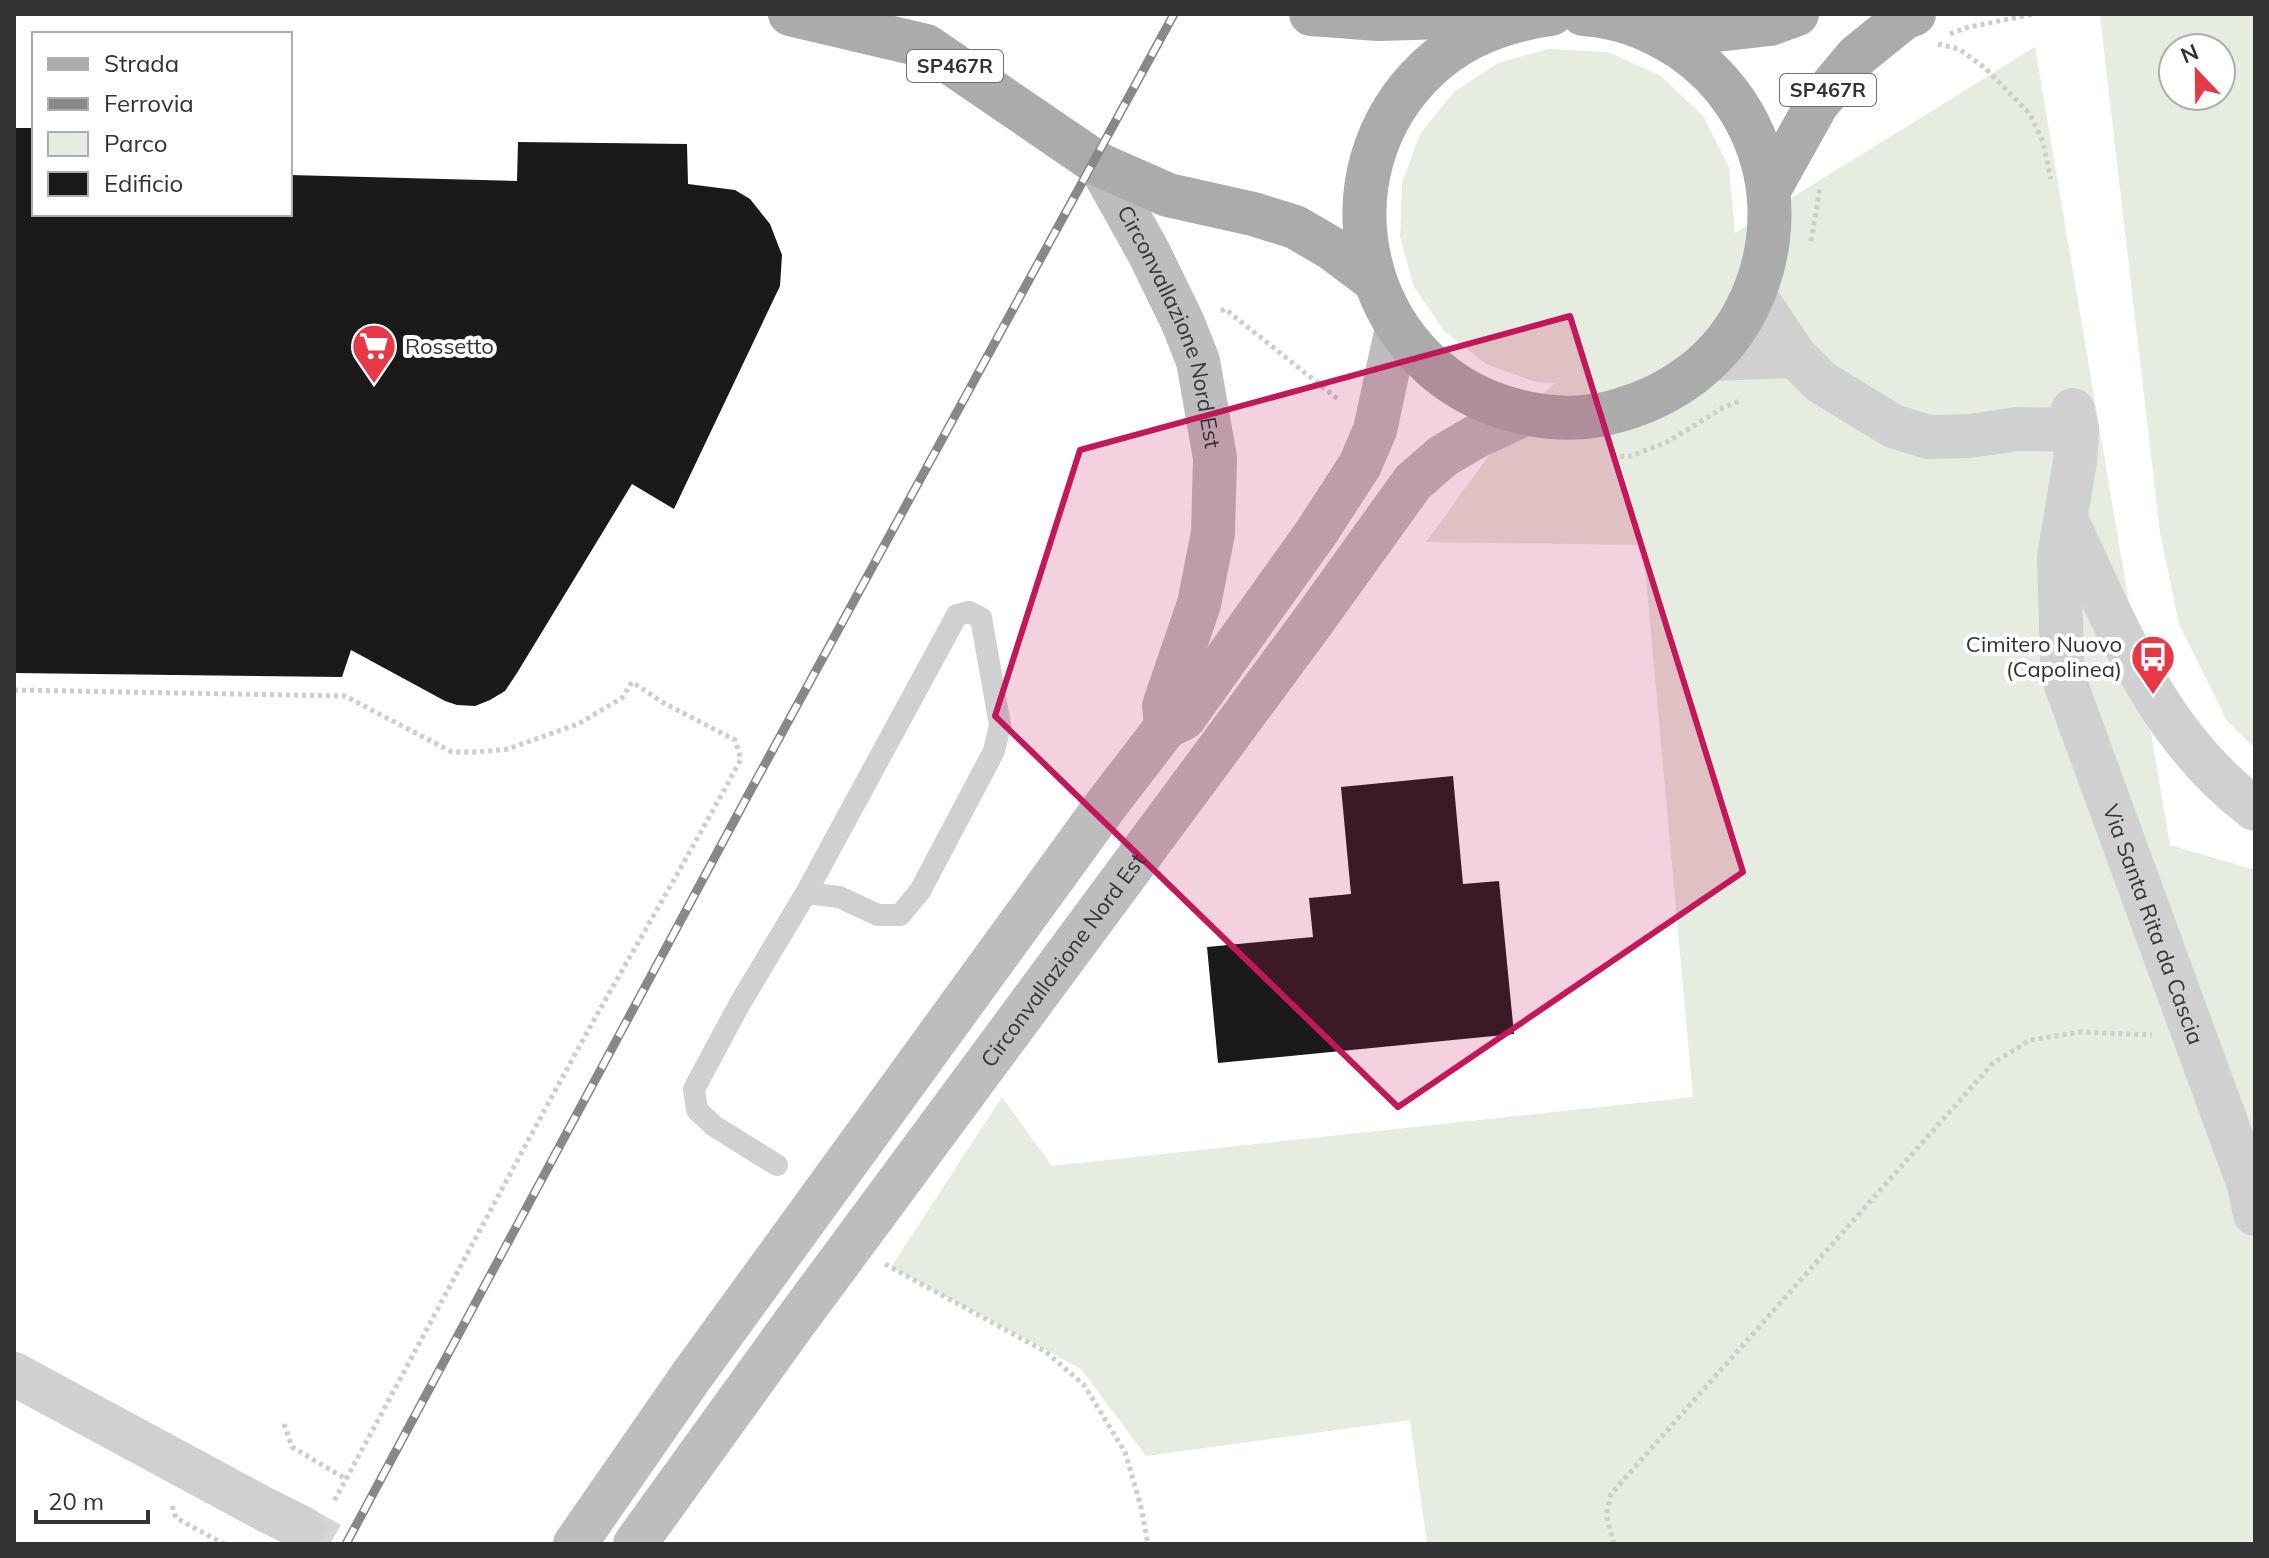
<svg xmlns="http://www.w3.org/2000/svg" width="2269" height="1558" viewBox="0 0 2269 1558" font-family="Mulish,sans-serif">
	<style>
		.green { fill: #e6ecdf; fill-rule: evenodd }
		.building { fill: #1a1a1a }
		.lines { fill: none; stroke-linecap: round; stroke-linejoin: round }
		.street-tunnel { stroke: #d6d6d6; stroke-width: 44; stroke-dasharray: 44 22; stroke-linecap: butt }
		.path { stroke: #cdcdcd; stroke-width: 5; stroke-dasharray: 4 4; stroke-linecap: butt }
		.lane { stroke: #d0d0d0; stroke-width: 22 }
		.street { stroke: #d0d0d0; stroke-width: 44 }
		.secondary { stroke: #bdbdbd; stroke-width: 44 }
		.primary { stroke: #ababab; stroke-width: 44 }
		.rail-casing { stroke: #888; stroke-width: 9 }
		.rail { stroke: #fff; stroke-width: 6; stroke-dasharray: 18; stroke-linecap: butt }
		.marked { fill: #c2185b; fill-opacity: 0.2; stroke: #c2185b; stroke-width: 6; stroke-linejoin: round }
		.labels { text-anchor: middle; stroke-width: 8; stroke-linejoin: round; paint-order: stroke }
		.shield { fill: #fff; stroke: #707070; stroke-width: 2 }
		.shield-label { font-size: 20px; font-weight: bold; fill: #333 }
		.street-label { font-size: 22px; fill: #333; stroke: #fff }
		.poi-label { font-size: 22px; fill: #333; stroke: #fff; text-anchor: start }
	</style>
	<rect width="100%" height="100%" fill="#fff"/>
	<g class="green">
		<path d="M2115 14H2255V748L2227 721 2179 624 2160 533 2100 16ZM2173 48H2221V96H2173Z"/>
		<path d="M2035 47 2170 845 2255 870V1544H1427L1410 1420 1146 1456 1081 1369 891 1267 1002 1097 1052 1166 1693 1097 1643 545 1426 542 1516 418 1555 383 1536 382 1486 364 1444 331 1414 287 1400 237 1402 183 1420 134 1454 92 1498 63 1549 49 1608 52 1661 76 1703 116 1729 167 1735 233Z"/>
	</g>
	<g class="building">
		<path d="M14 128H34V214H290V175L517 181 518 142 687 144 688 184 735 190 750 199 770 224 782 255 780 286 674 509 632 484 517 673 505 691 490 700 475 706 457 705 445 701 351 650 342 677 14 673Z"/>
		<path d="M1453 776 1463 884 1499 881 1514 1034 1218 1063 1207 947 1313 937 1309 898 1351 894 1341 787Z"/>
	</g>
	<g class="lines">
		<path class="street-tunnel" d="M302 1528 330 1544"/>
		<g class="path">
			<path d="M1950 34 1965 28 2033 14"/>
			<path d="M1938 44 1959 49 1985 68 2030 114 2043 142 2051 179"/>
			<path d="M1811 241 1820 188"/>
			<path d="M1221 311 1225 309 1339 400"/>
			<path d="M1612 457 1631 456 1667 442 1726 406 1740 401"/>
			<path d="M14 690 345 696 452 752H478L508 749 578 724 622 698 632 682 662 702 735 740 741 759C694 846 644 932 595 1018 506 1179 421 1342 333 1503"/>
			<path d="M885 1264 1046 1352 1084 1385 1125 1452 1141 1507 1148 1544"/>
			<path d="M284 1424 292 1447 346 1479"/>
			<path d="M172 1506 176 1518 224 1544"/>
			<path d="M1614 1544 1606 1515 1611 1494 1992 1064 2030 1040 2081 1032 2152 1035"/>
		</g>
		<path class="lane" d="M777 1165 714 1126 697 1110 694 1089 739 1005 806 893 957 615 969 612 981 618 1000 725 994 751 920 891 900 915H878L839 897 806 893"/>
		<g class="street">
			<path d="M1754 295 1795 356 1821 382 1893 426 1928 437 1969 436 2018 429 2077 430"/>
			<path d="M1711 359 1795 356"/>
			<path id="s1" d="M2073 410 2077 430 2075 461 2059 557 2062 662 2066 685 2249 1185 2255 1214"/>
			<path d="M2066 519C2116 625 2158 737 2255 809"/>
			<path d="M14 1374 264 1509 302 1528"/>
		</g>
		<g class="secondary">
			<path id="s2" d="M1100 165 1149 253 1183 323 1198 361 1215 458 1213 533 1199 604 1164 706 1166 727"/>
			<path d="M575 1544 690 1378 1106 805 1166 727 1184 718 1316 533 1360 465 1375 430 1397 328"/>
			<path id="s3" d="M635 1544 795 1322 1311 624 1413 482 1443 456 1477 436 1525 414"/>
		</g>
		<g class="primary">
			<path d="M790 14 926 46 1100 165 1168 195 1253 214 1295 227 1331 248 1375 281"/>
			<path d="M1311 14 1378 19 1446 17 1492 28"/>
			<path d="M1551 14C1505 20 1462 36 1428 68 1316 173 1359 360 1503 407 1541 419 1581 422 1620 410 1672 395 1717 363 1744 314 1794 221 1769 109 1682 49 1652 29 1619 16 1583 14"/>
			<path d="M1663 36 1770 24 1797 14"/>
			<path d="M1769 190 1817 104 1857 56 1904 18 1914 14"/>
		</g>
		<g class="rail-casing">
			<path id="rail" d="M346 1544 747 797 1174 14"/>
		</g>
		<use href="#rail" class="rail"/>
	</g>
	<path class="marked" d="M1570 316 1743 872 1398 1107 995 716 1080 450Z"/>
	<defs>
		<g id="supermarket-pin" transform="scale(2.3)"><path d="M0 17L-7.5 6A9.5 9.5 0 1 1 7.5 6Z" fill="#e63946" stroke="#fff"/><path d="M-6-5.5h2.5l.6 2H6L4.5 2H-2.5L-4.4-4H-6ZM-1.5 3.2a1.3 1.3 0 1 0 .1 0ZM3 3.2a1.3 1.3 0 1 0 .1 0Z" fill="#fff"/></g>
		<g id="bus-pin" transform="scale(2.3)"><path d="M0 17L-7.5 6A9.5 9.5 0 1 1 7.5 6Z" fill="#e63946" stroke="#fff"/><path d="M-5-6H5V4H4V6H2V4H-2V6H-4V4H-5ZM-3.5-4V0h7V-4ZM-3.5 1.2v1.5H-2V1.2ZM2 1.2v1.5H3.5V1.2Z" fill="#fff"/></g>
	</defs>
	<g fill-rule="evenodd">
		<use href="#supermarket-pin" x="374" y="346"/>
		<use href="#bus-pin" x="2153" y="657"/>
	</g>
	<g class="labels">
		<g class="shield">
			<rect x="907" y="50" width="96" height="32" rx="6"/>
			<rect x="1780" y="74" width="96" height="32" rx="6"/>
		</g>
		<g class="shield-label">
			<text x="955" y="73">SP467R</text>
			<text x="1828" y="97">SP467R</text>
		</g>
		<g class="street-label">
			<text dy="8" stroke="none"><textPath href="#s2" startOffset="178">Circonvallazione Nord Est</textPath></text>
			<text dy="8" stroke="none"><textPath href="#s1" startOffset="532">Via Santa Rita da Cascia</textPath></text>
			<text dy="8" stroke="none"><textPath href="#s3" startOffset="724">Circonvallazione Nord Est</textPath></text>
		</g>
		<g class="poi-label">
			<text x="405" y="354">Rossetto</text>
			<text x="2122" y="652" text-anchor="end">Cimitero Nuovo<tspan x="2122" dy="25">(Capolinea)</tspan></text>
		</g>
	</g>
	<rect width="2269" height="1558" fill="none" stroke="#333333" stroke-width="32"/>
	<rect x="32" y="32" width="260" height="184" fill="#ffffff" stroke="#adadad" stroke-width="2"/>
	<rect x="48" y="58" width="40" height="12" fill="#ababab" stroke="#adadad" stroke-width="2"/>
	<text x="104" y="72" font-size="24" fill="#333333">Strada</text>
	<rect x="48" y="98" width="40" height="12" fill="#888888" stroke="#adadad" stroke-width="2"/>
	<text x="104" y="112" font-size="24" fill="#333333">Ferrovia</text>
	<rect x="48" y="132" width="40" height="24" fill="#e6ecdf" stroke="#adadad" stroke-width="2"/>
	<text x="104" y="152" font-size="24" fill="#333333">Parco</text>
	<rect x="48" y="172" width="40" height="24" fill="#1a1a1a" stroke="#adadad" stroke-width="2"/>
	<text x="104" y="192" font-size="24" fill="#333333">Edificio</text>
	<g transform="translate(2197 72) rotate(338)"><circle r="38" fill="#ffffff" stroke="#adadad" stroke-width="2"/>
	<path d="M0-6L14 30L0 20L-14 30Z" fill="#e63946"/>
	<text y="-12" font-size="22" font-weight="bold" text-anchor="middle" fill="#333333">N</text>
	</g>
	<path d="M36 1510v12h112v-12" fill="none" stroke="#333333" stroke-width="4"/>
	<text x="48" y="1510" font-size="24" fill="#333333" stroke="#ffffff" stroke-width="6" paint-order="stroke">20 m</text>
</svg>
